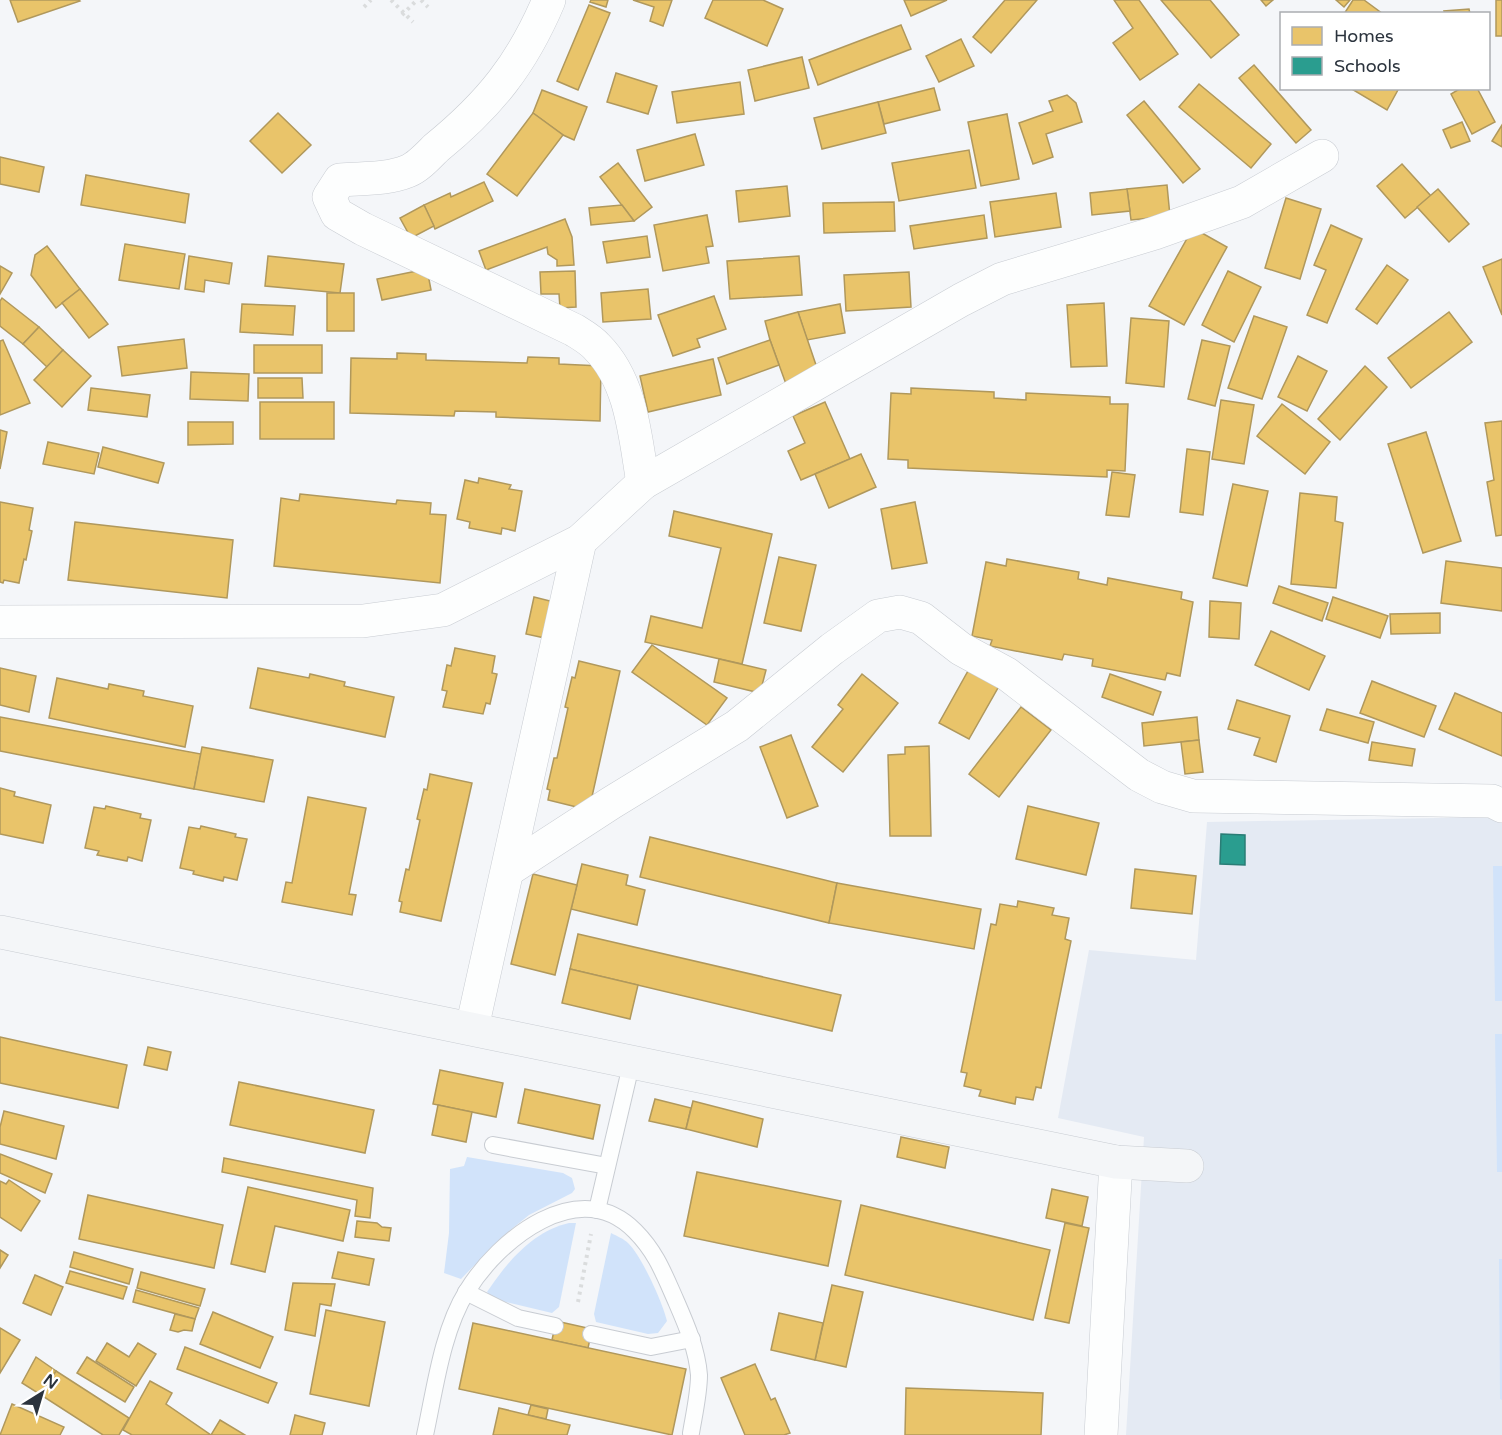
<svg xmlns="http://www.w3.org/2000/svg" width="1502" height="1435" viewBox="0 0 1502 1435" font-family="'Varela Round',sans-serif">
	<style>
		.built { fill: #e4eaf3 }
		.green { fill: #d1e3fa }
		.homes { fill: #e9c46a; stroke: #b0985c; stroke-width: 1.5 }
		.schools { fill: #2a9d8f; stroke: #2a7d76; stroke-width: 1.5 }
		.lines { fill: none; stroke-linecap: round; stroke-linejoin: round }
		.lane-casing { stroke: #c8ccd2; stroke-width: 18 }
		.street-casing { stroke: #c8ccd2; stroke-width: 34 }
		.secondary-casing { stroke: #c8ccd2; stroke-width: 34 }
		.path { stroke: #dadcdd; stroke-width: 4; stroke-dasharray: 3 4.5; stroke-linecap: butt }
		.lane { stroke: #fdfefe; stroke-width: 16 }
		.street { stroke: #fdfefe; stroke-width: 33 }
		.secondary { stroke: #f4f6f8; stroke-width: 33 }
	</style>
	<rect width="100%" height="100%" fill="#f4f6f9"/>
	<path class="built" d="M1492 817 1502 822V1435H1126L1144 1137 1058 1118 1089 950 1196 960 1207 822Z"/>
	<g class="green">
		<path d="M1493 866H1502V1001H1495Z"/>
		<path d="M1495 1034H1502V1172H1497Z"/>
		<path d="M467 1157 563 1173 572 1178 575 1189 572 1193 529 1215 502 1237 461 1279 444 1273 449 1233 450 1169 464 1166Z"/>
		<path d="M569 1223H576L559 1307 552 1313 493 1299 487 1292C507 1262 533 1231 569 1223Z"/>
		<path d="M611 1233C617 1236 624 1239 628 1243 641 1255 663 1303 667 1321L658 1333 648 1334 596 1322 594 1314Z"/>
		<path d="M1499 1259H1502V1400L1500 1399Z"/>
	</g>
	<g class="homes">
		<path d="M10 0H79L80 1 18 22Z"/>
		<path d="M591 0H608L606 7 590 2Z"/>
		<path d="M633 0H672L663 26 650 21 654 7Z"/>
		<path d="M713 0H763L783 9 767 46 705 18Z"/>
		<path d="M904 0H947L911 16Z"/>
		<path d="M1005 0H1037L991 53 973 37Z"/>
		<path d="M1114 0H1139L1178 54 1140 80 1113 43 1133 28Z"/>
		<path d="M1161 0H1210L1239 35 1211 58Z"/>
		<path d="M1261 0H1273L1266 6Z"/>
		<path d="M1336 0H1350L1344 7Z"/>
		<path d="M1353 0H1364L1383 14H1344Z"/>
		<rect x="1496" y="0" width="6" height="36"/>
		<path d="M589 5 610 13 578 90 557 81Z"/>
		<path d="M1469 9 1470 14H1445L1444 11Z"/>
		<path d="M901 25 911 49 818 85 809 60Z"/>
		<path d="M961 39 974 66 939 82 926 56Z"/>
		<path d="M802 57 809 88 755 101 748 70Z"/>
		<path d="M1254 65 1311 130 1296 143 1239 78Z"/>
		<path d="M616 73 657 86 648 114 607 102Z"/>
		<path d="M740 82 744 114 677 123 672 92Z"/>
		<path d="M1199 84 1271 144 1251 168 1179 107Z"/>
		<path d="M934 88 940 110 884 124 878 102Z"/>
		<path d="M1350 88H1399L1387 110Z"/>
		<path d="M1461 88H1477L1495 122 1472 134 1451 94Z"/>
		<path d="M542 90 587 107 574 140 563 135 533 113Z"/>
		<path d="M1067 95 1076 103 1082 122 1046 134 1053 157 1033 164 1019 123 1053 111 1049 101Z"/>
		<path d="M1144 101 1200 169 1183 183 1127 115Z"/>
		<path d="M878 102 886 133 822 149 814 118Z"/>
		<path d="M278 113 311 145 282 173 250 141Z"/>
		<path d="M533 113 563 135 517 196 487 174Z"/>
		<path d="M1007 114 1019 179 981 186 968 122Z"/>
		<path d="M1462 122 1470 141 1451 148 1443 130Z"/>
		<path d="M1502 125V147L1492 141Z"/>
		<path d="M695 134 704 165 645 181 637 150Z"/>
		<path d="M969 150 976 188 899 201 892 163Z"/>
		<path d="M0 157 44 167 39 192 0 184Z"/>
		<path d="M618 163 652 207 634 221 600 177Z"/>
		<path d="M1402 164 1431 196 1405 218 1377 186Z"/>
		<path d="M86 175 189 194 185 223 81 205Z"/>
		<path d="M484 182 493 201 435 229 424 205 450 193 451 197Z"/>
		<path d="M1167 185 1170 216 1131 220 1127 189Z"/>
		<path d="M787 186 790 216 739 222 736 191Z"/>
		<path d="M1127 189 1130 211 1092 215 1090 193Z"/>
		<path d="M1438 189 1469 224 1449 242 1417 207Z"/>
		<path d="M1056 193 1061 227 995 237 990 202Z"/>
		<path d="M1286 198 1321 209 1300 279 1265 268Z"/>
		<path d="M894 202 895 231 824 233 823 203Z"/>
		<path d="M424 205 434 226 411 238 400 218Z"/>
		<path d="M622 205 634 221 591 225 589 208Z"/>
		<path d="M707 215 713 246 706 247 709 263 663 271 654 225Z"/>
		<path d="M984 215 987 238 914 249 910 226Z"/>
		<path d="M565 219 572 237 574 265 557 266V260L548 254 547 247 486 270 479 251Z"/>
		<path d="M1331 225 1362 239 1327 323 1307 315 1326 270 1314 265Z"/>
		<path d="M1193 228 1227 247 1184 325 1149 306Z"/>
		<path d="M647 236 650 257 607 263 603 242Z"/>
		<path d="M125 244 185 254 179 289 119 280Z"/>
		<path d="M47 246 80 289 56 308 31 275 35 255Z"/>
		<path d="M189 256 232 263 229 284 205 280 204 292 185 289Z"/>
		<path d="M268 256 344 264 340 293 265 286Z"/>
		<path d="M799 256 802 295 730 299 727 261Z"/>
		<path d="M1502 259V315L1483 267Z"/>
		<path d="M1387 265 1408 280 1377 324 1356 309Z"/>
		<path d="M0 266 12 273 0 294Z"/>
		<path d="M427 269 431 290 382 300 377 279Z"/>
		<path d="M575 271 576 307 560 308 559 294H541L540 272Z"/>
		<path d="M1228 271 1261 287 1234 342 1202 325Z"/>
		<path d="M909 272 911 307 846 311 844 275Z"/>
		<path d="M80 289 108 324 89 338 62 303Z"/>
		<path d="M648 289 651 319 603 322 601 293Z"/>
		<rect x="327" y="293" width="27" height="38"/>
		<path d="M714 296 726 329 697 339 700 347 673 356 658 315Z"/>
		<path d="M2 298 39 327 23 344 0 326V301Z"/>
		<path d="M1104 303 1107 366 1071 367 1067 305Z"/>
		<path d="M242 304 295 306 293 335 240 332Z"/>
		<path d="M840 304 845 333 807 340 798 312Z"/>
		<path d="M798 312 817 368 786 384 770 340 765 321Z"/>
		<path d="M1449 312 1472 342 1411 388 1388 358Z"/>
		<path d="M1254 316 1287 327 1262 399 1228 388Z"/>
		<path d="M1131 318 1169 321 1164 387 1126 383Z"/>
		<path d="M39 327 63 350 47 367 23 344Z"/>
		<path d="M184 339 187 368 122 376 118 347Z"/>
		<path d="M3 340 30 403 0 415V341Z"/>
		<path d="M770 340 779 365 727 384 718 358Z"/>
		<path d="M1202 340 1230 346 1215 406 1188 399Z"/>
		<rect x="254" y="345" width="68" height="28"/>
		<path d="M63 350 91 376 62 407 34 380Z"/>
		<path d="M397 353 426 354V360L527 363 528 357 559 358V364L601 366 600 421 496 417V412L455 411 454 416 350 413 351 358 397 359Z"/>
		<path d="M1298 356 1327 371 1307 411 1278 397Z"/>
		<path d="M713 359 721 395 648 412 640 376Z"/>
		<path d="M1365 366 1387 387 1340 440 1318 419Z"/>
		<path d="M191 372 249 374 248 401 190 399Z"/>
		<path d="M258 378H302L303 398H258Z"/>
		<path d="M91 388 150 395 147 417 88 410Z"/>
		<path d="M911 388 994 392V398L1026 400V393L1110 397V404H1128L1125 471 1107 470V477L908 468V460L888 459 891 393 911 394Z"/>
		<path d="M1221 400 1254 405 1244 464 1212 459Z"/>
		<rect x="260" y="402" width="74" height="37"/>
		<path d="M825 402 850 459 801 480 788 451 805 443 793 416Z"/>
		<path d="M1282 404 1330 442 1305 474 1257 436Z"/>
		<path d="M1502 421V535L1496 536 1487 482 1494 480 1485 423Z"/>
		<path d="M188 422H233V444L188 445Z"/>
		<path d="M0 430 7 432 0 469Z"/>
		<path d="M1426 432 1461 541 1423 553 1388 444Z"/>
		<path d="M48 442 99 453 94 474 43 464Z"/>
		<path d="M103 447 164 463 158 483 98 467Z"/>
		<path d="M1187 449 1210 452 1203 515 1180 512Z"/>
		<path d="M861 454 876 487 829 508 815 474Z"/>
		<path d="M1112 472 1135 475 1129 517 1106 515Z"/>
		<path d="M479 478 511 485 509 489 522 491 515 531 502 528 501 534 469 528 470 522 457 519 465 480 478 483Z"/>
		<path d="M1233 484 1268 491 1247 586 1213 578Z"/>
		<path d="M1300 493 1337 497 1335 521 1343 523 1336 588 1291 584Z"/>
		<path d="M300 494 396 504 397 500 431 503 430 514 446 515 440 583 274 566 281 498 299 501Z"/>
		<path d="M0 502 33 508 29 530 32 531 26 560 24 559 19 583 4 580 3 583 0 582Z"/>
		<path d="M915 502 927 563 892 569 881 509Z"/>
		<path d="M674 511 772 534 742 664 645 642 651 616 702 628 721 548 669 536Z"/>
		<path d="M75 522 233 540 227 598 68 580Z"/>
		<path d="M779 557 816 565 801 631 764 623Z"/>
		<path d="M1007 559 1079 572 1078 579 1107 585 1108 578 1182 592 1181 599 1193 602 1180 676 1167 673 1165 680 1092 666 1093 659 1064 654 1062 660 990 646 992 640 972 636 986 562 1006 566Z"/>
		<path d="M1446 561 1502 568V611L1441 603Z"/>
		<path d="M1279 586 1328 603 1322 621 1273 603Z"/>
		<path d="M534 597 562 604 554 640 526 634Z"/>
		<path d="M1333 597 1388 616 1380 638 1326 619Z"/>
		<path d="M1210 601 1241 603 1239 639 1209 637Z"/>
		<path d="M1440 613V633L1391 634 1390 614Z"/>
		<path d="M1271 631 1325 656 1309 690 1255 665Z"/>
		<path d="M652 645 727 698 707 725 632 672Z"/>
		<path d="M455 648 495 656 492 673 497 674 490 704 486 703 483 714 443 707 447 691 442 690 447 665 451 666Z"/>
		<path d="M719 659 766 670 760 693 714 682Z"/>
		<path d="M579 661 620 671 589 810 548 800 550 790 547 789 554 758H557L568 708 565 707 572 677 575 678Z"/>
		<path d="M973 662 1003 679 969 739 939 723Z"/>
		<path d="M0 668 36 676 29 712 0 705Z"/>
		<path d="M258 668 309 678 310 674 345 682 344 686 394 697 385 737 250 708Z"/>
		<path d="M862 674 898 703 843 772 812 747 843 709 838 705Z"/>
		<path d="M1110 674 1161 692 1153 715 1102 697Z"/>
		<path d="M57 678 108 689 109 684 144 691 143 696 193 706 185 747 49 718Z"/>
		<path d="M1372 681 1436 706 1424 737 1360 713Z"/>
		<path d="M1455 693 1502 713V756L1439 729Z"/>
		<path d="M1237 700 1290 716 1276 762 1254 755 1260 738 1228 729Z"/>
		<path d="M1021 707 1051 730 999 797 969 774Z"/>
		<path d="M1327 709 1374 722 1368 743 1320 730Z"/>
		<path d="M0 717 201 754 194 789 0 751Z"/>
		<path d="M1197 717 1199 740 1144 746 1142 723Z"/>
		<path d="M791 735 818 806 787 818 760 747Z"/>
		<path d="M1199 740 1203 772 1185 774 1181 742Z"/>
		<path d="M1372 742 1415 749 1412 766 1369 760Z"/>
		<path d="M929 746 931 836H890L888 755 905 754V747Z"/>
		<path d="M202 747 273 760 264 802 194 789Z"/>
		<path d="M430 774 472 783 441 921 400 912 402 902 399 901 406 869 409 870 420 820 417 819 424 789 427 790Z"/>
		<path d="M0 788 15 792 14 796 51 805 43 843 0 834Z"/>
		<path d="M308 797 366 808 349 894 356 895 352 915 282 902 286 882 292 883Z"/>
		<path d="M106 806 141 814 140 818 151 820 142 861 128 857 127 861 97 855 99 851 85 848 94 807 105 809Z"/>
		<path d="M1028 806 1099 823 1086 875 1016 859Z"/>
		<path d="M201 826 236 834 235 837 247 839 237 880 224 877 223 881 193 874 194 871 180 868 189 827 200 829Z"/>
		<path d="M650 837 837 883 829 923 640 877Z"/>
		<path d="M582 864 628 875 626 885 645 890 637 925 571 909Z"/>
		<path d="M1135 869 1196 876 1192 914 1131 908Z"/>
		<path d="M533 874 577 885 555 975 511 964Z"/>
		<path d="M837 883 981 909 974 949 829 923Z"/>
		<path d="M1018 901 1054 908 1052 915 1069 918 1065 939 1071 941 1041 1088 1036 1087 1033 1100 1016 1097 1015 1104 979 1096 981 1090 964 1086 967 1073 961 1072 991 924 996 925 1000 904 1017 907Z"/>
		<path d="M578 934 841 995 832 1031 570 969Z"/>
		<path d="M570 969 638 985 630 1019 562 1003Z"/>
		<path d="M0 1037 127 1065 118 1108 0 1083Z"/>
		<path d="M148 1047 171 1052 167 1070 144 1065Z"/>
		<path d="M440 1070 503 1083 496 1117 433 1104Z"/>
		<path d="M239 1082 374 1110 365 1153 230 1125Z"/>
		<path d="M525 1089 600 1105 593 1139 518 1123Z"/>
		<path d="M655 1099 691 1108 686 1129 649 1121Z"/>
		<path d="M693 1101 763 1119 757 1147 686 1129Z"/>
		<path d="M438 1105 472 1112 466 1142 432 1135Z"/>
		<path d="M4 1111 64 1126 56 1159 0 1144V1127Z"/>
		<path d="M901 1137 949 1147 945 1168 897 1157Z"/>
		<path d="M0 1154 52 1174 45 1193 0 1173Z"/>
		<path d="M224 1158 373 1188 370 1218 355 1216 357 1200 222 1172Z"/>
		<path d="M697 1172 841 1201 828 1266 684 1236Z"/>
		<path d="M9 1180 40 1201 21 1231 0 1217V1181L6 1184Z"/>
		<path d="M248 1187 350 1210 343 1241 275 1226 265 1272 231 1264Z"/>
		<path d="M1052 1189 1088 1197 1082 1226 1046 1218Z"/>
		<path d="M88 1195 223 1225 214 1268 79 1239Z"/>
		<path d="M861 1205 1050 1250 1033 1320 845 1275Z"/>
		<path d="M357 1221 377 1223 382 1227 391 1228 389 1241 355 1237Z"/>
		<path d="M1065 1223 1089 1228 1069 1323 1045 1318Z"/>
		<path d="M0 1250 8 1255 0 1268Z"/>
		<path d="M74 1252 133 1269 129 1284 70 1267Z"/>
		<path d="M338 1252 374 1259 369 1285 332 1278Z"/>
		<path d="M70 1271 127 1287 123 1299 66 1283Z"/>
		<path d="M141 1272 205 1289 200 1306 137 1288Z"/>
		<path d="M35 1275 63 1287 51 1315 23 1303Z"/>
		<path d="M293 1283 335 1284 331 1306 320 1304 315 1336 285 1330Z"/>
		<path d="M832 1285 863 1292 846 1367 815 1360Z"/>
		<path d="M136 1290 199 1308 195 1319 133 1302Z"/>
		<path d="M326 1310 385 1322 369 1406 310 1394Z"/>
		<path d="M213 1312 273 1337 260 1368 200 1344Z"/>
		<path d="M779 1313 823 1323 815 1360 771 1350Z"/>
		<path d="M175 1314 195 1319 192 1331 184 1330 178 1332 170 1330Z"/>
		<path d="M556 1321 592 1329 588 1348 552 1340Z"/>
		<path d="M473 1323 686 1369 672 1435 459 1389Z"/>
		<path d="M0 1328 20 1340 0 1373Z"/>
		<path d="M107 1343 129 1357 138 1343 156 1354 136 1386 96 1361Z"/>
		<path d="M185 1347 277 1383 268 1403 177 1369Z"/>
		<path d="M36 1357 56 1371 41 1395 22 1383Z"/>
		<path d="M87 1357 134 1387 125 1402 77 1373Z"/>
		<path d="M755 1364 771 1400 775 1398 790 1433 784 1435H745L721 1378Z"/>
		<path d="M56 1371 129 1418 119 1435H103L41 1395Z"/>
		<path d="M150 1381 172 1393 166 1404 211 1435H132L123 1430Z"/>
		<path d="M906 1388 1043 1393 1041 1435H905Z"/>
		<path d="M12 1404 64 1427 60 1435H0Z"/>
		<path d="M531 1405 548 1409 546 1419 528 1415Z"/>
		<path d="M499 1408 570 1425 567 1435H493Z"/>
		<path d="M295 1415 325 1423 322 1435H290Z"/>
		<path d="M220 1420 245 1435H211Z"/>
	</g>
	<path class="schools" d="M1221 834 1245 835V865L1220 864Z"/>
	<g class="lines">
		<g class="lane-casing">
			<g id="lane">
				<path d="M493 1145 607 1166"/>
				<path d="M597 1210 632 1061"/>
				<path d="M466 1292 518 1318 555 1326"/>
				<path d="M591 1334 651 1347 692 1339"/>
				<path d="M425 1435C435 1389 442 1331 467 1291 498 1240 579 1174 635 1231 656 1252 664 1274 676 1301 686 1324 697 1349 699 1375 699 1393 694 1415 691 1433"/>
			</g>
		</g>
		<g class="street-casing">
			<g id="street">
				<path d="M549 0C522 64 490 104 436 148 428 156 418 167 408 171 386 180 363 178 340 180L329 197 337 214 363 229 574 330C582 335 591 340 597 347 632 382 635 437 643 483"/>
				<path d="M0 622 363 621 443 610 580 541 643 483 961 300 1002 279 1155 233 1242 202 1322 156"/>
				<path d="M508 870 611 803 737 726 832 649 878 616 900 612 921 618 961 649 1007 674 1139 775 1162 787 1193 796 1492 801 1502 806"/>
				<path d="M472 1028 580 541"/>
				<path d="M1101 1435 1116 1162"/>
			</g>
		</g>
		<g class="secondary-casing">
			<path id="secondary" d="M0 932 1116 1162 1187 1166"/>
		</g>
		<g class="path">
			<path d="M391 0 413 22"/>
			<path d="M421 0 428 7"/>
			<path d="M364 7 371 0"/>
			<path d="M402 15 417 0"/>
			<path d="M578 1302 591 1234"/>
		</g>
		<use href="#lane" class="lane"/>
		<use href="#street" class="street"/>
		<use href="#secondary" class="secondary"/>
	</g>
	<rect x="1280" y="12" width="210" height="78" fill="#ffffff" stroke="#aaadb1" stroke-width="1.5"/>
	<rect x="1292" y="27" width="30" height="18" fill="#e9c46a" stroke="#aaadb1" stroke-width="1.5"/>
	<text x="1334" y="42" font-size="18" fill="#2b333d">Homes</text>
	<rect x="1292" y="57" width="30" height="18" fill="#2a9d8f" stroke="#aaadb1" stroke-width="1.5"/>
	<text x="1334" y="72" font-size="18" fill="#2b333d">Schools</text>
	<g transform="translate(42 1393) rotate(37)" stroke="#ffffff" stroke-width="4.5" paint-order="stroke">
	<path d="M0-4.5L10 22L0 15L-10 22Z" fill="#2b333d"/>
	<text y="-9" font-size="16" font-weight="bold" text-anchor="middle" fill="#2b333d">N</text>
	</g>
</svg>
